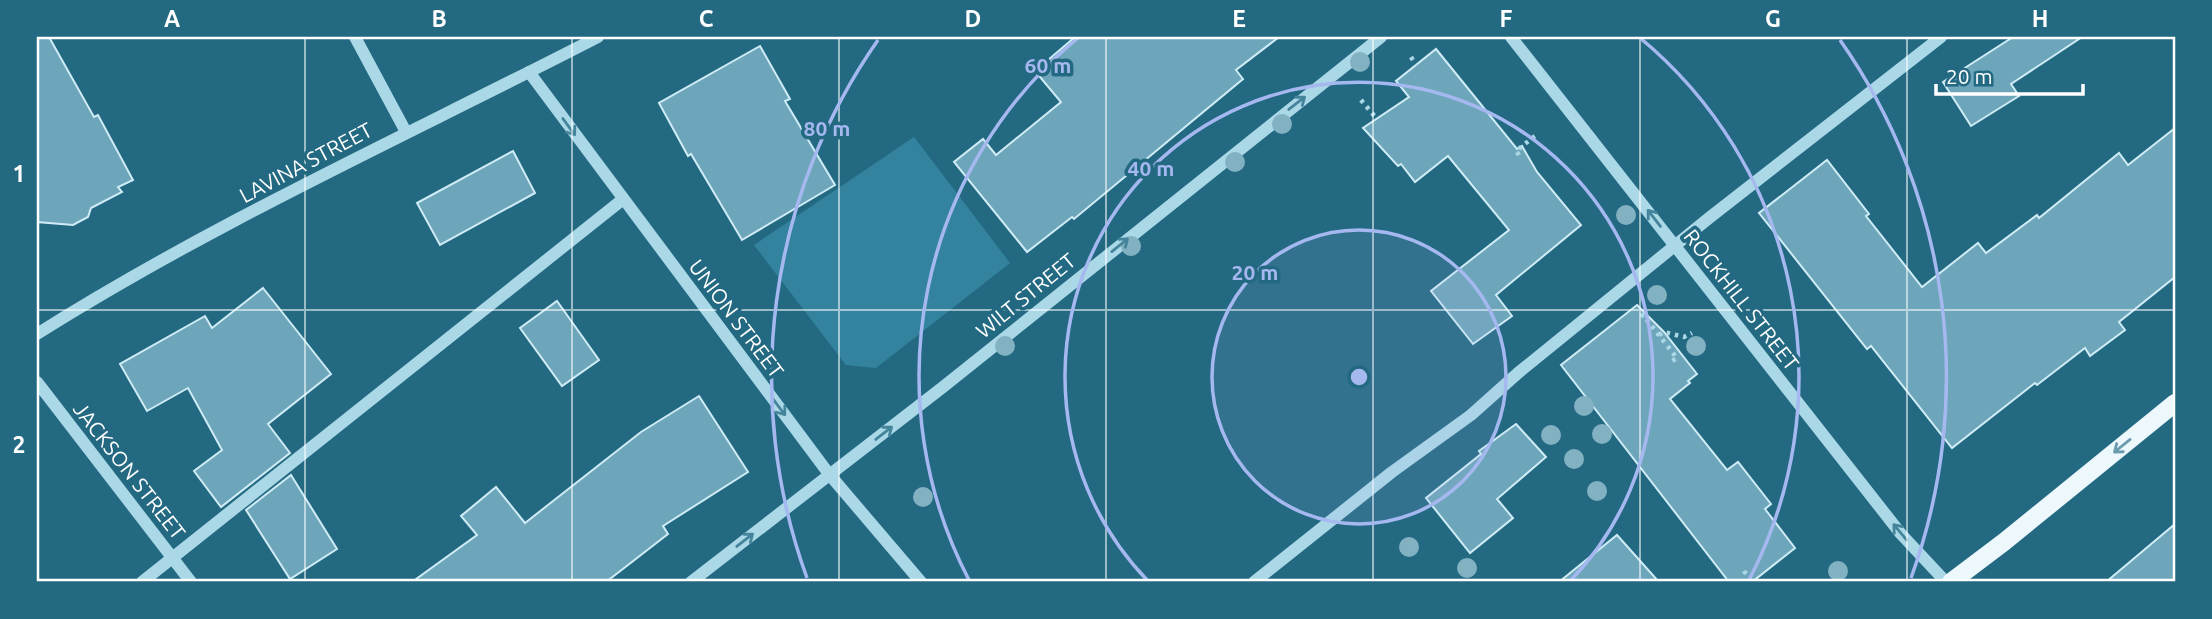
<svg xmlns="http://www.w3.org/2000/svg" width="2212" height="619" viewBox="0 0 2212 619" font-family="Ubuntu,sans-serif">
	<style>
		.green { fill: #34839e }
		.building { fill: #6da6ba; stroke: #cfecf6; stroke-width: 2 }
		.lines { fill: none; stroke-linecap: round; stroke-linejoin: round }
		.path { stroke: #abd8e7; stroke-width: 4.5; stroke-dasharray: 3.5 5; stroke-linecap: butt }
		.minor { stroke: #abd8e7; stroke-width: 12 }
		.major { stroke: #edf8fd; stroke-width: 18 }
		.tree { fill: #82b1c2 }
		.oneway { stroke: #45859b }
		.oneway2 { stroke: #6a9bad }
		.grid { fill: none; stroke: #fff; stroke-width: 2; stroke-opacity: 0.55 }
		.ring { fill: none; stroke: #a5b8ef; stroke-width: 3.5 }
		.labels { text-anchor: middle; stroke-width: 7; stroke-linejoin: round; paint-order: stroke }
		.street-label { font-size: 21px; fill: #fff; stroke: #236982 }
		.centre { fill: #a5b8ef; stroke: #236982; stroke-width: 3.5 }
		.ring-label { font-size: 21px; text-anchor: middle; font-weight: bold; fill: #a5b8ef; stroke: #236982; stroke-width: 7; stroke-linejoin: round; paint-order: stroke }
		.neatline { fill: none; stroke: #fff; stroke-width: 2.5 }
		.grid-label { font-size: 23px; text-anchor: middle; font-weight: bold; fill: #fff }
	</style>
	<rect width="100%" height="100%" fill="#236982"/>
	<path class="green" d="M914 137 1010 263 876 368 846 365 754 245Z"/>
	<g class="building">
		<path d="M37 37H49L94 117 98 115 133 180 118 187 122 192 91 208 88 217 73 225 37 222Z"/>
		<path d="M1075 37H1279L1236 70 1243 79 1074 219 1072 217 1027 252 954 162 983 139 996 155 1061 102 1035 71Z"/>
		<path d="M2013 37H2082L2011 84 2019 96 1971 126 1943 82Z"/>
		<path d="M760 46 790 99 785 101 835 185 742 240 691 154 688 156 659 103Z"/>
		<path d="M1436 49 1517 149 1522 146 1537 172 1581 225 1496 295 1512 316 1473 344 1431 291 1509 230 1448 156 1415 182 1401 164 1398 166 1363 128 1409 97 1396 81Z"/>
		<path d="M2175 128V277L2119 322 2125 330 2090 356 2085 348 2037 385 2035 383 1952 448 1871 346 1867 349 1759 213 1827 160 1869 214 1866 216 1922 287 1978 243 1986 253 2037 215 2039 218 2119 153 2128 165Z"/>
		<path d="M513 151 535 193 440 245 417 203Z"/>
		<path d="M263 288 331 374 268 424 290 453 221 507 194 471 222 450 188 388 147 411 120 364 205 316 212 328Z"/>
		<path d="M557 301 599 360 562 386 520 328Z"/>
		<path d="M1637 305 1664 332 1697 374 1688 381 1690 383 1670 399 1727 470 1738 462 1771 504 1765 509 1795 548 1752 582H1729L1561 365Z"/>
		<path d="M699 396 748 472 663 526 668 534 606 582H412L477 535 461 516 496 487 525 523 641 432Z"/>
		<path d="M1516 424 1546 457 1497 499 1513 518 1470 553 1426 498 1481 454 1479 451Z"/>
		<path d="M291 475 337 549 290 579 246 510Z"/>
		<path d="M2175 524V582H2106Z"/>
		<path d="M1617 535 1659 582H1559Z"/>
	</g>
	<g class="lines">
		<g class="path">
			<path d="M1411 57 1416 65"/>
			<path d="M1361 100 1377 119"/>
			<path d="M1519 155 1516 151 1535 136"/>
			<path d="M1641 317 1643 315 1677 358 1672 361"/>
			<path d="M1659 335 1664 332 1684 337 1692 333"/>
			<path d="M1744 571 1752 582"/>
		</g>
		<g class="minor">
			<path d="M355 37 406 132"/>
			<path d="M1511 37 1901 534 1946 582"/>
			<path d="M529 72 829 474 921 582"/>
			<path d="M37 334C216 221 410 134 598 37"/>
			<path d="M37 382 191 582"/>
			<path d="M142 582 622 200"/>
			<path d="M691 582 943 387 1381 37"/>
			<path d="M1254 582 1392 472 1471 415 1518 373 1709 218 1941 37"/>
		</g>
		<path class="major" d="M1951 582 2004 542 2175 403"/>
	</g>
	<g class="tree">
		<circle cx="1360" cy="62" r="10"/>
		<circle cx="1282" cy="124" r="10"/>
		<circle cx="1235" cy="162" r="10"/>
		<circle cx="1626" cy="215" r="10"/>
		<circle cx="1131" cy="246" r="10"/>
		<circle cx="1657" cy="295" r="10"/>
		<circle cx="1005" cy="346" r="10"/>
		<circle cx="1696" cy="346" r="10"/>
		<circle cx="1584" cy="406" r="10"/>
		<circle cx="1602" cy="434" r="10"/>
		<circle cx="1551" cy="435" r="10"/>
		<circle cx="1574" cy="459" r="10"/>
		<circle cx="1597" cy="491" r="10"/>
		<circle cx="923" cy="497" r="10"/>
		<circle cx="1409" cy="547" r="10"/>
		<circle cx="1467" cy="568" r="10"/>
		<circle cx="1838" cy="571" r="10"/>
	</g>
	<defs><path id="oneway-shaft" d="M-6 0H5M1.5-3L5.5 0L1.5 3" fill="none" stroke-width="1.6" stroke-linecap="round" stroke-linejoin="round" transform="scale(1.75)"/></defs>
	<g class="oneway">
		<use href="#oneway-shaft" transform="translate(1297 103) rotate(-38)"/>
		<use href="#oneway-shaft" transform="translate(569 127) rotate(54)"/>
		<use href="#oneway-shaft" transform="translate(1654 218) rotate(-128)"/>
		<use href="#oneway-shaft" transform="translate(1120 245) rotate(-39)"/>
		<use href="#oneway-shaft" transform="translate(779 407) rotate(53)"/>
		<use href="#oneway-shaft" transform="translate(884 433) rotate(-38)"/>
		<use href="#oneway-shaft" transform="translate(1900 532) rotate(-130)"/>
		<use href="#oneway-shaft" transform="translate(745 540) rotate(-38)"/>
	</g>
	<use class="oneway2" href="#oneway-shaft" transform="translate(2122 446) rotate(141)"/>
	<path class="grid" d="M305 37V582M572 37V582M839 37V582M1106 37V582M1373 37V582M1640 37V582M1907 37V582M37 310H2175"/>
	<circle cx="1359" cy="377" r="147" fill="#a5b8ef" fill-opacity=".12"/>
	<g class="ring">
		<circle cx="1359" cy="377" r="147"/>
		<path d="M1148 581A294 294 0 1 1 1570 581"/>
		<path d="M969 580A440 440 0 0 1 1079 37M1639 37A440 440 0 0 1 1749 580"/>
		<path d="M807 578A587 587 0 0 1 878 40M1840 40A587 587 0 0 1 1911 578"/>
	</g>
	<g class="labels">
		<g class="street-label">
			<text transform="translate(306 163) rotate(-28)" y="7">LAVINA STREET</text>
			<text transform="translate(1026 296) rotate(-39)" y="7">WILT STREET</text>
			<text transform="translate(1741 300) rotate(52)" y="7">ROCKHILL STREET</text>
			<text transform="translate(736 319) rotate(53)" y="7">UNION STREET</text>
			<text transform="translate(129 471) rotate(52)" y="7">JACKSON STREET</text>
		</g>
	</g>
	<circle cx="1359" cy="377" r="10" class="centre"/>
	<g class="ring-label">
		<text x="1048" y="73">60 m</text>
		<text x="827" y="136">80 m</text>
		<text x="1151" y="176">40 m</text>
		<text x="1255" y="280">20 m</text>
	</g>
	<rect width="2212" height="619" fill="none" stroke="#236982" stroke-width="77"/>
	<path d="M1936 84v10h147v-10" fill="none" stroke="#ffffff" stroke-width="3.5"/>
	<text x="1946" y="84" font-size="21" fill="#ffffff" stroke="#236982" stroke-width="5" paint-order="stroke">20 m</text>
	<rect x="38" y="38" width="2136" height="542" class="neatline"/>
	<g class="grid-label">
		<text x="172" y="27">A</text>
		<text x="439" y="27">B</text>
		<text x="706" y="27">C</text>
		<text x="973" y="27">D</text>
		<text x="1239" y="27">E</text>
		<text x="1506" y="27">F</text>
		<text x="1773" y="27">G</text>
		<text x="2040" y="27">H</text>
		<text x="19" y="182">1</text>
		<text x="19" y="453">2</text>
	</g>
</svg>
